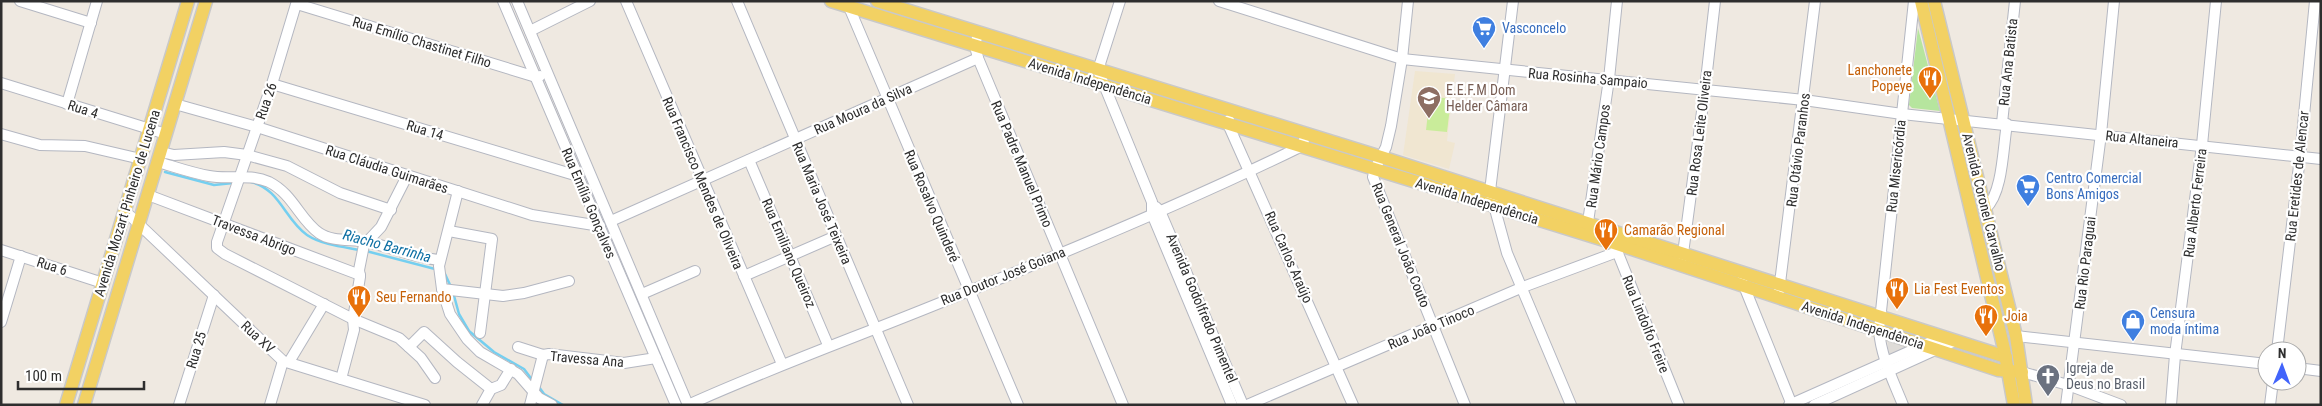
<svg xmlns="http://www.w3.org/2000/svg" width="2322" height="406" viewBox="0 0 2322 406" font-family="'Roboto Condensed',sans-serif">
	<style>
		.education { fill: #f0e6d1 }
		.green { fill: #b6e59e }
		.pitch { fill: #c9ec9a }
		.plaza { fill: #dfdcd8 }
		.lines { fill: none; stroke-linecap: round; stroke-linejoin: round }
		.stream { stroke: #75cff0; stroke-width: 2.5 }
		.minor-casing { stroke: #b4b7c1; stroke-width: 12 }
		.major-casing { stroke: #c9c9c9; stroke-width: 15 }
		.minor { stroke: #fff; stroke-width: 10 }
		.major { stroke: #f2d163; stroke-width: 12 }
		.labels { text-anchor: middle; stroke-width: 4.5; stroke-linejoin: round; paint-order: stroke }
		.shop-label { font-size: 14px; fill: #366cbe; stroke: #fff; text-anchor: start }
		.street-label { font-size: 14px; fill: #2e2e2e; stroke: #fff }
		.food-label { font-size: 14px; fill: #c56008; stroke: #fff; text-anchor: start }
		.education-label { font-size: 14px; fill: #785e54; stroke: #fff; text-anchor: start }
		.worship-label { font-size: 14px; fill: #5b616d; stroke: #fff; text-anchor: start }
		.water-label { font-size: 15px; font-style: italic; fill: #0d6fa3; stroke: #fff }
	</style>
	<rect width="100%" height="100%" fill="#efe9e1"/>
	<path class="education" d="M1415 71 1455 74 1447 141 1455 143 1449 169 1403 155Z"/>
	<path class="green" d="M1918 28 1940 111 1912 108 1909 105Z"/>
	<path class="pitch" d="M1430 96 1451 99 1447 132 1426 130Z"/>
	<path class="plaza" d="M1887 339 1909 346 1889 355Z"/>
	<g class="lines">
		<g class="stream">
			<path d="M165 172 214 185 233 183"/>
			<path d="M251 182C280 189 285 220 307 235 322 245 344 247 360 250"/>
			<path d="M366 251 435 269"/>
			<path d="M445 274 451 287"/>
			<path d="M453 292 459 314 469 331 494 352 524 369 533 381"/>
			<path d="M539 387 544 394 563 405"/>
		</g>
		<g class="minor-casing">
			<g id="minor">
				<path d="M20 1 91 23"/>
				<path d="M297 1 272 84 217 242V248L225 254 353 319 399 338 421 358 435 378"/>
				<path d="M503 1 676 405"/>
				<path d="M517 1 688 405"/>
				<path d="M626 1 782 364"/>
				<path d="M737 1 908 405"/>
				<path d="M1120 1 1098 70 1152 202V214L1232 405"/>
				<path d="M1219 1 1402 59 1804 100 1902 114 2321 159"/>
				<path d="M1408 1 1402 59 1391 126 1386 147 1375 169 1373 177 1465 405"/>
				<path d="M1513 1 1490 191 1507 253 1571 405"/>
				<path d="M297 4 536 77 540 76"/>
				<path d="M849 7 1018 405"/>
				<path d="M530 31 590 1"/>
				<path d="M978 33 975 46 978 58 1123 405"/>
				<path d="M1 83 166 134"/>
				<path d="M272 84 578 176"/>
				<path d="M67 104 97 1"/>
				<path d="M175 104 257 127 532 215 600 226"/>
				<path d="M1229 120 1228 124 1353 405"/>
				<path d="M2002 123 2015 1"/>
				<path d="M1 134 40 145 85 146 141 159"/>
				<path d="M161 152 174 155 224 152 247 155 287 166 340 193 391 210"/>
				<path d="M749 160 828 345"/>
				<path d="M158 162C175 167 192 173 209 176 229 180 249 173 269 182 293 194 300 220 319 233 332 242 351 239 367 242 392 247 414 258 440 260"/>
				<path d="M458 191 439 266 442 289 450 314 467 339 480 352 518 374 539 398 552 405"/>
				<path d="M148 195 360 275"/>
				<path d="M1156 207 1160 211 1243 405"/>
				<path d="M1986 208C2003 193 2003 146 2007 124"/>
				<path d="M125 211 283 361 425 405"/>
				<path d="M611 221 978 58"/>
				<path d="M1588 222 1609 79 1617 1"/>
				<path d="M449 231 492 239 480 333"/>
				<path d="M1615 246 1679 405"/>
				<path d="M1 250 103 283"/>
				<path d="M1682 261 1705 89 1715 1"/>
				<path d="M744 276 836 236"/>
				<path d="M1742 281 1792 405"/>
				<path d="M442 289 503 296 524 293 569 281"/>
				<path d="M1779 291 1815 1"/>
				<path d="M642 294 695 271"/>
				<path d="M1 322 21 256"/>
				<path d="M2016 336 2267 364"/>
				<path d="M409 347 424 332 457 362 491 389"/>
				<path d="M518 347 543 355 549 354 624 363 656 358"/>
				<path d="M2277 351 2300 157 2315 1"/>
				<path d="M289 362 324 304"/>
				<path d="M2297 368 2321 371"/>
				<path d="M2022 372 2068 385 2121 405"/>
				<path d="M341 379 354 330 353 319 360 277 359 270 364 245 381 227 407 176"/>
				<path d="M179 405 214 295"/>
				<path d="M270 405 283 361"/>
				<path d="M482 405 491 389 501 385 511 369"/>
				<path d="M530 405 543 355"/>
				<path d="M688 405C781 363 876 330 969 291 1081 246 1194 199 1302 146L1306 134"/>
				<path d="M1247 405 1523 287 1617 252"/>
				<path d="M1789 405 1942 337"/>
				<path d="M1814 405 1955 341"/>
				<path d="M1903 405C1893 380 1881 357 1879 330L1914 1"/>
				<path d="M2066 405 2101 134 2114 1"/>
				<path d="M2171 405 2175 355 2202 145 2216 1"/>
				<path d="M2270 405 2273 381"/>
			</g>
		</g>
		<g class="major-casing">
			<g id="major">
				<path d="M831 1 1614 243 1998 370 2022 372"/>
				<path d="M877 1 1381 157 2006 357"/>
				<path d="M1921 1 2004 349 2014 405"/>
				<path d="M1934 1 2016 336 2026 405"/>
				<path d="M66 405 188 1"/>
				<path d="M84 405 206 1"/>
			</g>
		</g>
		<use href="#minor" class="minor"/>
		<use href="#major" class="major"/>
	</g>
	<defs>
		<g id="supermarket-pin" transform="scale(1.25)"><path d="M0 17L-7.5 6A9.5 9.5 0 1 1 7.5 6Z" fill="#3f7fe0" stroke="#fff"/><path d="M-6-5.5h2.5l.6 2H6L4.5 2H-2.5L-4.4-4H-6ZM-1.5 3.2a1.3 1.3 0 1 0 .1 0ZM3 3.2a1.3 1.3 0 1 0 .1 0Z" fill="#fff"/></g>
		<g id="restaurant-pin" transform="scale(1.25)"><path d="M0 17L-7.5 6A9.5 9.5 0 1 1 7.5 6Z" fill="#e8710a" stroke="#fff"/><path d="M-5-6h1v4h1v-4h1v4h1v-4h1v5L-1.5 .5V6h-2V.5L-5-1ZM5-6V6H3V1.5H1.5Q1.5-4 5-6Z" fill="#fff"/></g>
		<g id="school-pin" transform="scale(1.25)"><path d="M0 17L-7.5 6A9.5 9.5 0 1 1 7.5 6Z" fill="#8d6e63" stroke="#fff"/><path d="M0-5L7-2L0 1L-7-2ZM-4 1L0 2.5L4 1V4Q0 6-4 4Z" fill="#fff"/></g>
		<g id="shop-pin" transform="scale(1.25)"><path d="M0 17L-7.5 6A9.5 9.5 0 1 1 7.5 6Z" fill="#3f7fe0" stroke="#fff"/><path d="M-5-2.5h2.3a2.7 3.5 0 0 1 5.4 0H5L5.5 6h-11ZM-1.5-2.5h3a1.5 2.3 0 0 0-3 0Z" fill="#fff"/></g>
		<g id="church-pin" transform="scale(1.25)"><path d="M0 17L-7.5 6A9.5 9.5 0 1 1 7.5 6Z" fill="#6b7280" stroke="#fff"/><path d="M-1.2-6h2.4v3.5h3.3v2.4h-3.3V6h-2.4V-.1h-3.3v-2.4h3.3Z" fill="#fff"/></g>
	</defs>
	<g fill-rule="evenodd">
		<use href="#supermarket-pin" x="1484" y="28"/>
		<use href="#restaurant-pin" x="1930" y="78"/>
		<use href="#school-pin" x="1429" y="98"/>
		<use href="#supermarket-pin" x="2028" y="186"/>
		<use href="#restaurant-pin" x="1606" y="230"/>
		<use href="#restaurant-pin" x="1897" y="289"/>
		<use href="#restaurant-pin" x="359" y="297"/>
		<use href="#restaurant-pin" x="1986" y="316"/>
		<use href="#shop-pin" x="2133" y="321"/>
		<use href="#church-pin" x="2048" y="376"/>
	</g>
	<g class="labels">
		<g class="shop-label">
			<text x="1502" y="33">Vasconcelo</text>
			<text x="2046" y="183">Centro Comercial<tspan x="2046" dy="16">Bons Amigos</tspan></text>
			<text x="2150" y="318">Censura<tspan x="2150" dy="16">moda íntima</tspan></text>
		</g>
		<g class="street-label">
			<text transform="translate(422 42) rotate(17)" y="5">Rua Emílio Chastinet Filho</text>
			<text transform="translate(2008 62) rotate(-84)" y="5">Rua Ana Batista</text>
			<text transform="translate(1588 78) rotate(5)" y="5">Rua Rosinha Sampaio</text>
			<text transform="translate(1090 81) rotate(17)" y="5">Avenida Independência</text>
			<text transform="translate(266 101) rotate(-71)" y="5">Rua 26</text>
			<text transform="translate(83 109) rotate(18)" y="5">Rua 4</text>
			<text transform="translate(863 109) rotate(-24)" y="5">Rua Moura da Silva</text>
			<text transform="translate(425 130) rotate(17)" y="5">Rua 14</text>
			<text transform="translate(1699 133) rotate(-83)" y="5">Rua Rosa Leite Oliveira</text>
			<text transform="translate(2142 139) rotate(6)" y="5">Rua Altaneira</text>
			<text transform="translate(1798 150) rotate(-83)" y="5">Rua Otávio Paranhos</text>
			<text transform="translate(1598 156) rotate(-82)" y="5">Rua Mário Campos</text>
			<text transform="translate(1022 164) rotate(67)" y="5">Rua Padre Manuel Primo</text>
			<text transform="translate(1896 166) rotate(-84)" y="5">Rua Misericórdia</text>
			<text transform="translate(387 169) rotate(18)" y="5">Rua Cláudia Guimarães</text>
			<text transform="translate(2297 176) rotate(-84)" y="5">Rua Eretides de Alencar</text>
			<text transform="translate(703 183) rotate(67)" y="5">Rua Francisco Mendes de Oliveira</text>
			<text transform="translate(1477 201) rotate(17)" y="5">Avenida Independência</text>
			<text transform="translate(1984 202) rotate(76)" y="5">Avenida Coronel Carvalho</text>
			<text transform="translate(127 203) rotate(-73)" y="5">Avenida Mozart Pinheiro de Lucena</text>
			<text transform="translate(589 203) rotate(67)" y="5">Rua Emília Gonçalves</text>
			<text transform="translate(822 203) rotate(67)" y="5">Rua Maria José Teixeira</text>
			<text transform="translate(2195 203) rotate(-83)" y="5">Rua Alberto Ferreira</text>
			<text transform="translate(932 206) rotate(67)" y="5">Rua Rosalvo Quinderé</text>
			<text transform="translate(254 235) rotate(21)" y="5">Travessa Abrigo</text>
			<text transform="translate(1401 245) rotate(68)" y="5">Rua General João Couto</text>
			<text transform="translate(789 253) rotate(67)" y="5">Rua Emiliano Queiroz</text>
			<text transform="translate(1289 257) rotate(66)" y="5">Rua Carlos Araújo</text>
			<text transform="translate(2085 263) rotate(-83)" y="5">Rua Rio Paraguai</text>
			<text transform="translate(52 266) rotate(18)" y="5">Rua 6</text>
			<text transform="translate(1003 276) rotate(-22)" y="5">Rua Doutor José Goiana</text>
			<text transform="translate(1202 308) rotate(67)" y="5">Avenida Godolfredo Pimentel</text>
			<text transform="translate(1646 324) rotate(68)" y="5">Rua Lindolfo Freire</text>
			<text transform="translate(1863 325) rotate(18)" y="5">Avenida Independência</text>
			<text transform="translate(1431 327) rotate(-23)" y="5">Rua João Tinoco</text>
			<text transform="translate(258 337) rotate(43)" y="5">Rua XV</text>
			<text transform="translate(196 350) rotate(-73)" y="5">Rua 25</text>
			<text transform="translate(587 359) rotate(5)" y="5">Travessa Ana</text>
		</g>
		<g class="food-label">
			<text x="1912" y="75" text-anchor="end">Lanchonete<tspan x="1912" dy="16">Popeye</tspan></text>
			<text x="1624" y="235">Camarão Regional</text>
			<text x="1914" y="294">Lia Fest Eventos</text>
			<text x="376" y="302">Seu Fernando</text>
			<text x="2004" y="321">Joia</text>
		</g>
		<g class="education-label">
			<text x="1446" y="95">E.E.F.M Dom<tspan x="1446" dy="16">Helder Câmara</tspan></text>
		</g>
		<g class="worship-label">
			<text x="2066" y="373">Igreja de<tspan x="2066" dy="16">Deus no Brasil</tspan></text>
		</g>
		<g class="water-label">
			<text transform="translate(387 246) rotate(15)" y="5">Riacho Barrinha</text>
		</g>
	</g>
	<rect width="2322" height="406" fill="none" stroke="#2e2e2e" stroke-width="5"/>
	<g transform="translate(2282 366) rotate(1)"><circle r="24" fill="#ffffff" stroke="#ababab"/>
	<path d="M0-4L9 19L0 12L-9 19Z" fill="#4264fb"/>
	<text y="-8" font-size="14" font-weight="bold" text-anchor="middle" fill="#2e2e2e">N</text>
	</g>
	<path d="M18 381v8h126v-8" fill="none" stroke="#2e2e2e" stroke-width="2.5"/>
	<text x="25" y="381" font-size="15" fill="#2e2e2e" stroke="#ffffff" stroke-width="4" paint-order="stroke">100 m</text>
</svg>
